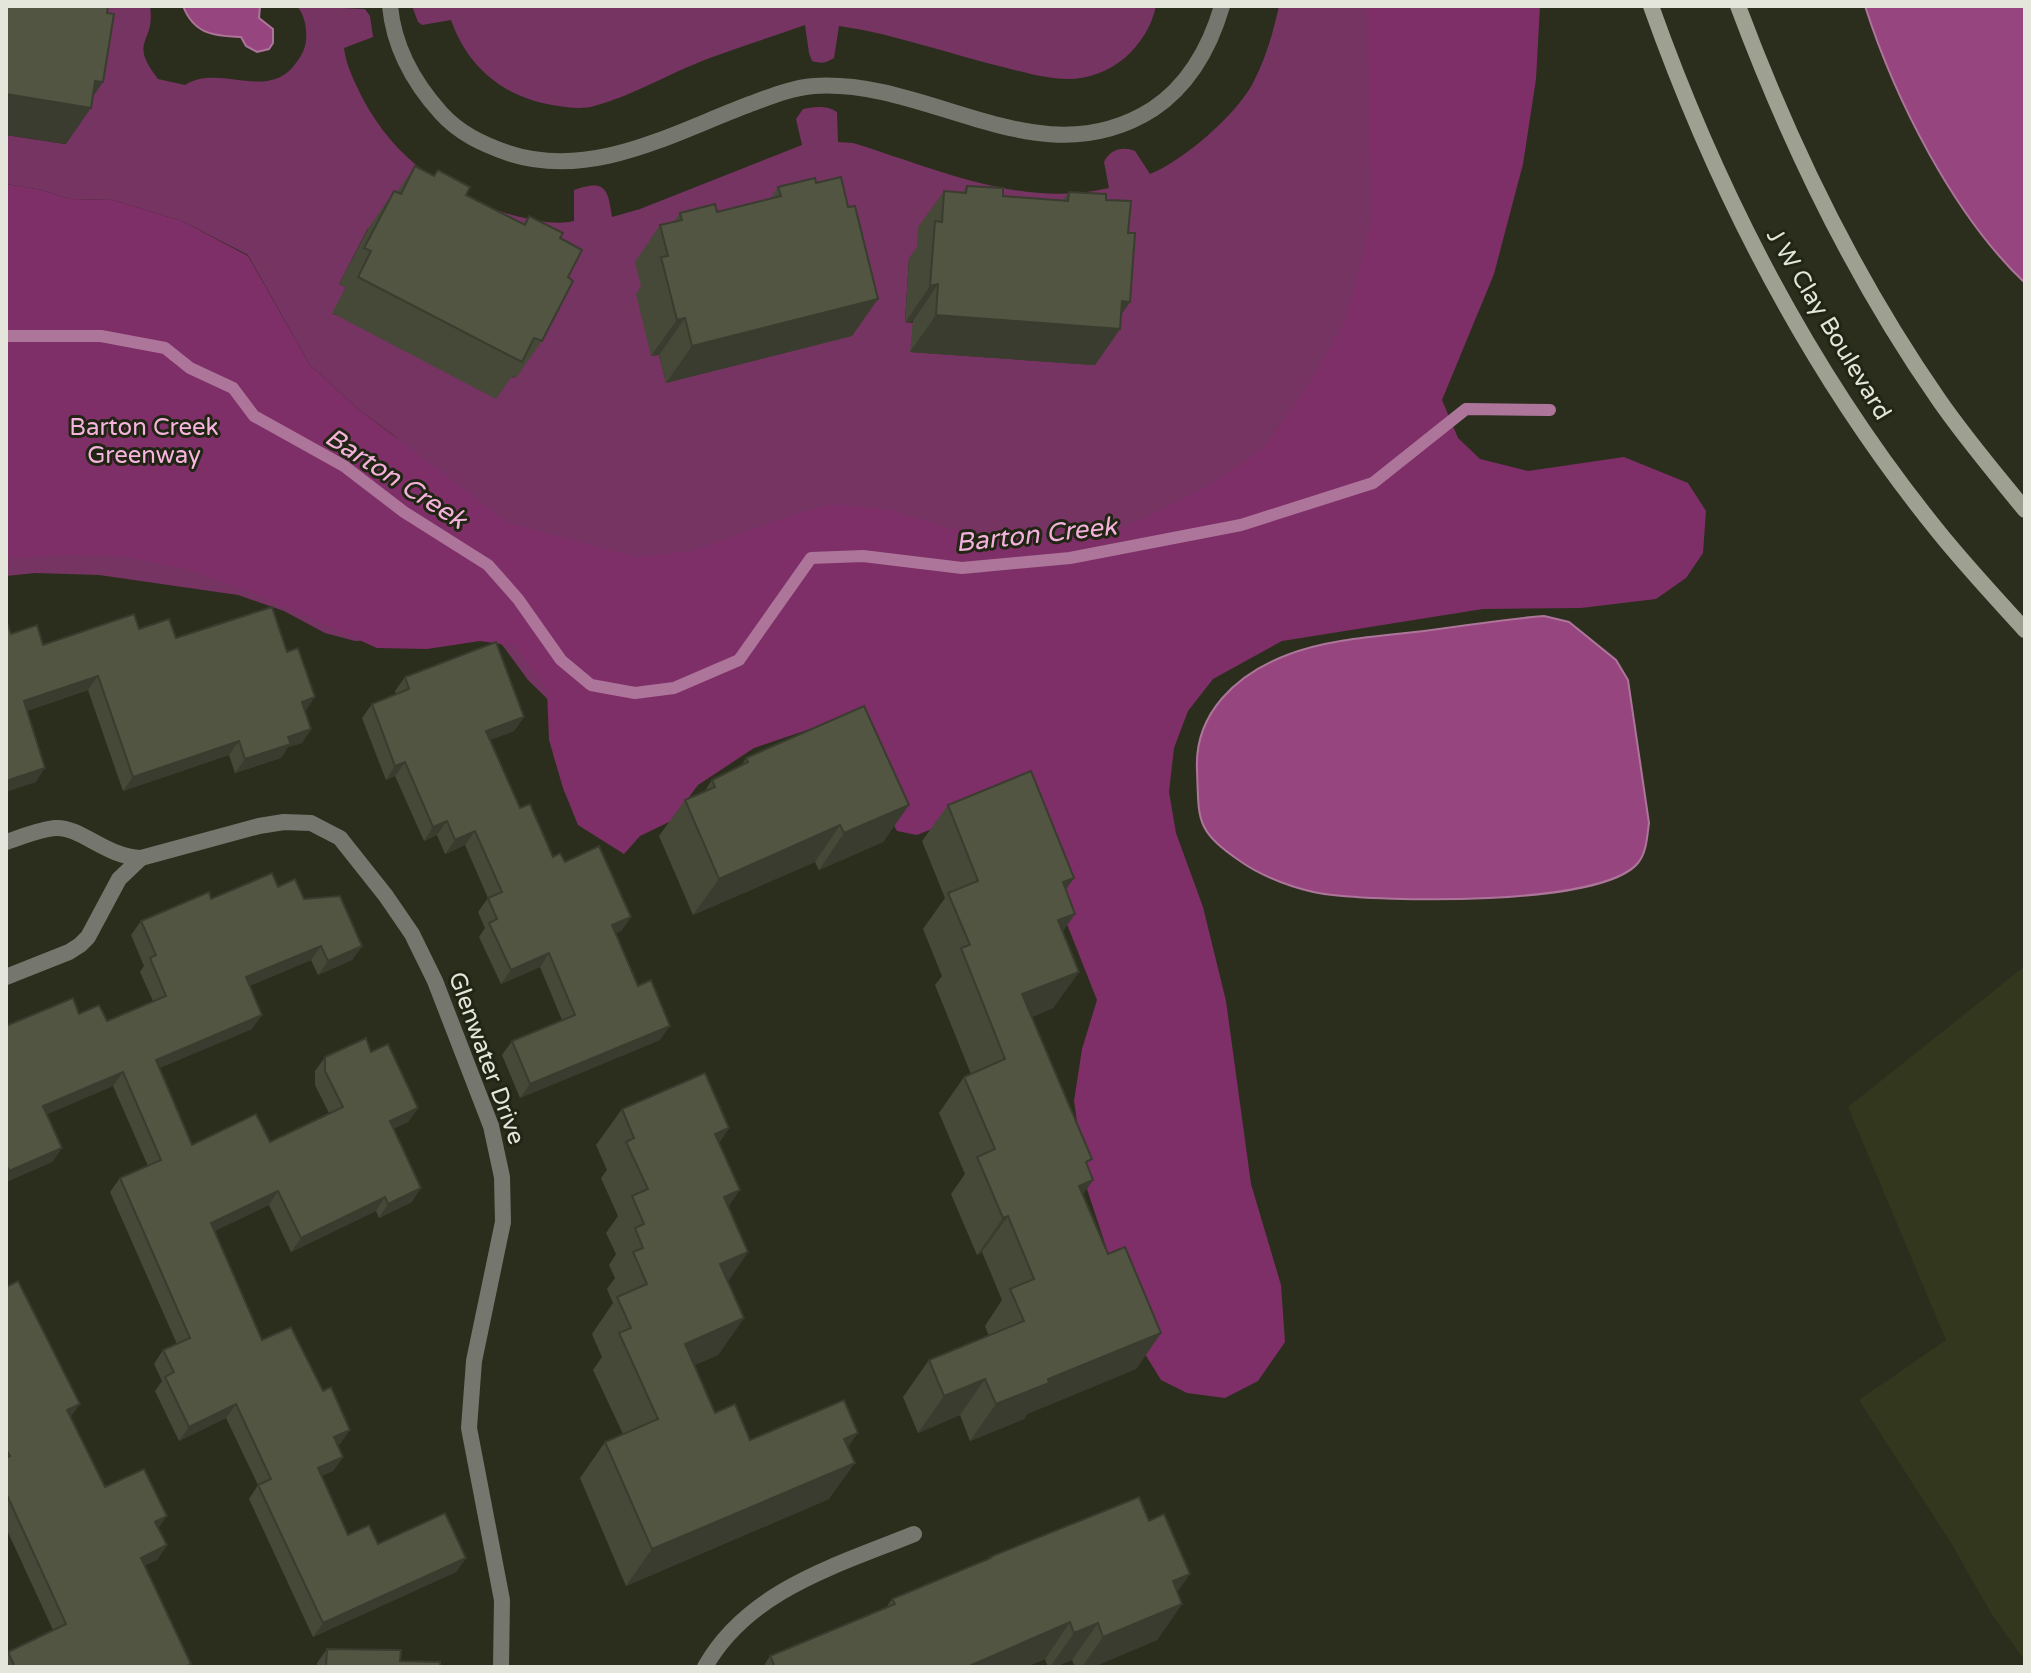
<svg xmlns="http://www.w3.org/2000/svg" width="2031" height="1673" viewBox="0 0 2031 1673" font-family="'Varela Round',sans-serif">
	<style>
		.built { fill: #32371e }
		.green { fill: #763462; fill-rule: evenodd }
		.forest { fill: #7e2f67 }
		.water { fill: #96457e; stroke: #ad759a; stroke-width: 2 }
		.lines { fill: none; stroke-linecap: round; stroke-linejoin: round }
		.stream { stroke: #ad759a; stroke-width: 12 }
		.street { stroke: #75776e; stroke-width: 16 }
		.secondary { stroke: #9ea192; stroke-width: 16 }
		.wall { fill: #464938 }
		.shaded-wall { fill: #393c2e }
		.building { fill: #515541; stroke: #393c2e; stroke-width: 2 }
		.labels { text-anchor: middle; stroke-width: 6; stroke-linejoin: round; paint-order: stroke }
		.street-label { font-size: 24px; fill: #e4e6db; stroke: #212513 }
		.park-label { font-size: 24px; fill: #f7b4df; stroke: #212513 }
		.water-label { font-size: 26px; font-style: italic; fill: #f4b1dc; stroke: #212513 }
	</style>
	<rect width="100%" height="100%" fill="#2b2e1d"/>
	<path class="built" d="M2025 966V1661L1991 1613 1951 1543 1859 1400 1946 1340 1848 1107Z"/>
	<g class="green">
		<path d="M44 6H150C156 45 127 39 158 79L185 85C218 64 264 99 292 68 300 58 304 53 306 41 307 28 305 16 297 6L365 9 370 16 373 37 344 48C346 66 355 83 363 99 395 160 453 201 520 217 538 221 556 225 574 221V190C605 179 608 188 612 217L640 209 802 145 796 119 803 109C816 107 826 105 837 112L838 142 853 143C935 168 1022 209 1109 188L1104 162C1110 149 1123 146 1135 151L1150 174C1183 161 1236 115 1253 83 1266 58 1273 33 1279 6H1400L1379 281 1235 556 566 717 528 680 503 646 492 636 355 641 325 633 284 611 238 595 99 575 35 573 6 576V245L397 438 357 408 310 365 248 255 182 221 113 200 70 199 42 190 6 184V135L65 144ZM368 228 516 378 333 314 346 287 339 284ZM909 258 916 259 1094 365 911 352 913 323 905 322ZM840 285 846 309 666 383 643 292Z"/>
		<path d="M412 6H1156C1147 47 1111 79 1068 79 1048 79 1026 73 1007 68 951 55 896 34 839 26L834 58C826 63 822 64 812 61L809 53 805 25C772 37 739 47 707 59 670 73 632 96 594 106 581 110 565 107 552 105 503 97 467 66 451 20L422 25 418 22Z"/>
	</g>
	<path class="forest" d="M1368 6H1540L1536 79 1523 164 1494 274 1442 400 1458 438 1480 459 1528 471 1624 457 1688 483 1706 511 1703 553 1686 578 1656 599 1581 608 1483 609 1282 641 1213 679 1188 711 1174 748 1169 792 1176 833 1203 907 1226 1001 1251 1184 1281 1285 1285 1342 1258 1381 1225 1398 1187 1393 1161 1380 1137 1341 1087 1189 1074 1101 1082 1049 1097 1000 1044 866 947 823 917 835 897 831 888 814 864 741 819 726 754 748 698 785 671 821 640 836 624 854 578 825 563 788 549 740 547 690 515 646 480 641 427 649 377 648 261 596 187 569 121 556 63 555 6 558V184L42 190 70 199 113 200 182 221 248 256 310 365 357 408 508 523 635 557 693 551 792 515 831 504 891 510 949 528 999 539 1052 542 1101 536 1145 518 1206 487 1264 448 1316 373 1347 316 1371 223Z"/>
	<g class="water">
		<path d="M183 6H260L259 18 273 29V43L269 49 257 52 246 46 241 37C213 36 194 34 183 6Z"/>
		<path d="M1865 6H2025V283C1953 215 1895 99 1865 6Z"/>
		<path d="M1544 616 1569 622 1616 660 1628 680 1649 823C1647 836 1647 852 1638 863 1601 907 1382 902 1324 894 1298 890 1262 877 1240 861 1195 830 1199 821 1197 770 1194 713 1237 674 1287 655 1327 639 1380 636 1424 631 1464 626 1504 619 1544 616Z"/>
	</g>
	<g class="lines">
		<path class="stream" d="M6 336H101L165 348 190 368 233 388 254 416 344 466 404 512 488 565 518 599 561 660 591 685 635 693 674 688 739 660 811 558 863 556 962 568 1070 558 1241 525 1373 483 1466 409 1550 410"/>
		<g class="street">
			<path d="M390 6C394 48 413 82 441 113 459 133 482 144 508 153 590 180 669 135 745 106 767 98 789 88 814 86 930 78 1040 181 1153 109 1189 85 1210 47 1222 6"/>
			<path d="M6 842C22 837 40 829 56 828 81 827 106 857 141 858L259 826 284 822 311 823 340 838 386 896 412 934 435 981 491 1126 502 1177 503 1222 474 1361 469 1428 502 1600 501 1667"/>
			<path d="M6 977 69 952 80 945 88 937 119 879 141 858"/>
			<path d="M705 1667C748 1590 838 1565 914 1534"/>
		</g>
		<g class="secondary">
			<path d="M1651 6C1718 194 1811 374 1937 530 1965 565 1995 597 2025 630"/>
			<path d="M1738 6C1790 145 1854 278 1939 400 1966 439 1996 474 2025 510"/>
		</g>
	</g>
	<g class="wall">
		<path d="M415 166 434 176 438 170 466 195 523 224 529 216 560 238 568 277 542 341 516 378 512 376 496 399 332 313 346 287 339 284 369 227 394 191 397 192Z"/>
		<path d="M967 186 1003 196 1063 200 1069 192 1106 200 1121 315 1120 329 1095 365 910 352 913 321 905 323 909 258 917 247 918 227 944 191 962 193Z"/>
		<path d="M778 187 852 336 666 383 659 355 651 356 636 294 641 286 635 262 660 225 674 222 680 213 717 212 770 199Z"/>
		<path d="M139 629 176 638 305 711 311 729 302 743 288 747 281 758 235 773 229 755 123 791 88 690 27 711 36 782 11 634 43 645Z"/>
		<path d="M405 677 524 717 514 731 490 740 520 808 553 857 565 862 631 917 621 931 616 933 660 1040 520 1098 502 1055 512 1041 562 1020 540 967 501 984 479 937 485 928 478 912 488 898 465 845 445 854 437 835 424 841 395 776 386 780 362 718 372 704 396 694 395 691Z"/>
		<path d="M746 758 909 805 883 842 819 870 815 862 693 915 659 836 685 800 704 792 712 780 741 766Z"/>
		<path d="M948 805 1074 878 1066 890 1062 932 1079 972 1053 1008 1032 1017 1088 1166 1083 1195 1108 1254 1161 1333 1136 1369 1027 1414 1024 1419 970 1441 960 1415 918 1433 903 1397 929 1360 989 1336 985 1326 1002 1300 982 1252 977 1255 951 1194 965 1174 939 1113 964 1077 971 1074 935 985 942 976 923 929 945 898 922 841Z"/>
		<path d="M278 887 304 899 362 946 352 960 318 975 311 960 249 986 252 1029 159 1068 192 1145 270 1142 329 1113 315 1085V1071L325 1057 371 1052 418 1108 408 1122 393 1129 412 1202 379 1218 376 1211 291 1252 269 1205 214 1231 262 1340 340 1444 337 1445 343 1457 333 1471 321 1476 348 1535 378 1544 466 1558 456 1572 313 1637 249 1499 258 1485 226 1418 179 1441 155 1391 162 1381 154 1364 163 1350 177 1344 110 1192 120 1178 148 1166 113 1086 47 1114 62 1148 52 1162 6 1182V1026L79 1014 107 1021 153 1001 140 972 144 966 131 935 141 921 211 899Z"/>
		<path d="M622 1109 729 1128 719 1143 728 1207 748 1252 728 1281 744 1318 718 1355 694 1365 715 1413 750 1440 848 1447 829 1499 626 1586 580 1478 605 1442 623 1434 593 1370 602 1357 592 1334 613 1303 607 1289 615 1278 609 1265 616 1254 606 1233 618 1216 601 1178 607 1170 596 1145Z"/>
		<path d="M6 1287 105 1487 158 1528 167 1545 157 1560 144 1565 189 1667H6V1655L8 1652 53 1630 6 1528Z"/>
		<path d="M990 1557 1177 1592 1182 1604 1157 1640 1093 1667H1075L1072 1660 1055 1667H1048L1045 1659 1026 1667H763L770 1656 886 1608 892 1599 988 1560Z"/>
		<path d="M327 1649 400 1661 440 1667H317V1663Z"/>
	</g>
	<g class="shaded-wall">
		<path d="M95 81 103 82 86 107 91 108 66 144 6 135V94Z"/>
		<path d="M938 284 913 321 905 323 930 286Z"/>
		<path d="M878 299 852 336 666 383 692 346Z"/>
		<path d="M1122 301 1130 302 1112 328 1120 329 1095 365 910 352 936 315Z"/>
		<path d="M685 318 659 355 651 356 677 320Z"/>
		<path d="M98 676 88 690 14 715 24 701Z"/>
		<path d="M315 697 305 712 302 702Z"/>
		<path d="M524 717 514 731 476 745 486 731Z"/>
		<path d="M311 729 302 743 288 747 281 758 235 773 245 759 288 737Z"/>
		<path d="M239 741 229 755 123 791 133 777Z"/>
		<path d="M405 762 395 776 386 780 395 766Z"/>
		<path d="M45 768 36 782 6 792V781Z"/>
		<path d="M909 805 883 842 819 870 844 833Z"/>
		<path d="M447 821 437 835 424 841 433 827Z"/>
		<path d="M840 825 815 862 693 915 719 879Z"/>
		<path d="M475 831 465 845 445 854 455 840Z"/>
		<path d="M1074 878 1048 914 1063 882Z"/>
		<path d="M1075 914 1050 950 1058 920Z"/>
		<path d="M631 917 621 931 602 939 612 925Z"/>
		<path d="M321 946 311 960 236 991 246 977Z"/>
		<path d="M362 946 352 960 318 975 328 961Z"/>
		<path d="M549 953 540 967 501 984 511 970Z"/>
		<path d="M1079 972 1053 1008 997 1031 1022 994Z"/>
		<path d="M262 1015 252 1029 146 1074 156 1060Z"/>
		<path d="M670 1026 660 1040 520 1098 530 1084Z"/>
		<path d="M123 1072 113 1086 34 1120 43 1106Z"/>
		<path d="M418 1108 408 1122 380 1135 390 1121Z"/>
		<path d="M729 1128 704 1165 715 1134Z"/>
		<path d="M62 1148 52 1162 6 1182V1174L9 1171Z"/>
		<path d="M1093 1180 1068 1217 1079 1186Z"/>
		<path d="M421 1188 412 1202 379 1218 388 1204Z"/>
		<path d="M740 1190 714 1227 724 1197Z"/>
		<path d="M278 1191 269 1205 201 1238 211 1223Z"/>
		<path d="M385 1197 376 1211 291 1252 301 1238Z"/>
		<path d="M1008 1216 982 1252 977 1255 1003 1218Z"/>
		<path d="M748 1252 723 1289 720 1264Z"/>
		<path d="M744 1318 718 1355 659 1381 685 1344Z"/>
		<path d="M1161 1333 1136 1369 1027 1414 1024 1419 970 1441 996 1404 1048 1379Z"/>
		<path d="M985 1379 960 1415 918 1433 944 1396Z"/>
		<path d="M80 1404 70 1418 67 1410Z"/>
		<path d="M236 1404 226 1418 179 1441 189 1427Z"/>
		<path d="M350 1430 340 1444 324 1451 334 1437Z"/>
		<path d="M858 1433 832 1469 844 1439Z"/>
		<path d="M343 1457 333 1471 308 1482 318 1468Z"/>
		<path d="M855 1463 829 1499 626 1586 652 1549Z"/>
		<path d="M167 1516 157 1530 155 1522Z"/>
		<path d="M167 1545 157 1560 131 1572 141 1558Z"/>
		<path d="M466 1558 456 1572 313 1637 323 1623Z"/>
		<path d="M1190 1574 1164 1611 1173 1581Z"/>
		<path d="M1182 1604 1157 1640 1093 1667H1082L1103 1637Z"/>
		<path d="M1070 1622 1045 1659 1026 1667H967Z"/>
		<path d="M1098 1623 1072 1660 1055 1667H1050L1074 1633Z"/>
	</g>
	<g class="building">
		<path d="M6 6H108L107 13 114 14 103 82 95 81 91 108 6 94Z"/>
		<path d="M415 166 434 176 438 170 470 187 466 195 525 225 529 216 563 233 560 238 582 250 568 277 573 281 542 341 534 338 522 362 358 277 371 251 364 248 394 191 401 194Z"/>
		<path d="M841 177 848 207 855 206 878 299 692 346 685 318 677 320 661 257 668 256 660 225 682 220 680 213 715 204 717 212 781 196 778 187 815 178 816 183Z"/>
		<path d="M967 186 1003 188V196L1068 201 1069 192 1106 194V200L1131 201 1128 233H1135L1130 302 1122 301 1120 329 936 315 938 284 930 286 935 221 942 222 944 191 966 193Z"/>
		<path d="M272 607 287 652 298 648 315 697 302 702 311 729 288 737 291 744 245 759 239 741 133 777 98 676 24 701 45 768 6 781V620L11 634 37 625 43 645 134 614 139 629 169 619 176 638Z"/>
		<path d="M496 642 524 717 486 731 520 808 530 804 553 857 560 853 565 862 599 846 631 917 612 925 638 986 651 980 670 1026 530 1084 512 1041 575 1015 549 953 511 970 489 923 497 919 488 898 502 892 475 831 455 840 447 821 433 827 405 762 395 766 372 704 409 689 405 677Z"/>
		<path d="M864 706 909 805 844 833 840 825 719 879 685 800 715 787 712 780 748 762 746 758Z"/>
		<path d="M1031 771 1074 878 1063 882 1075 914 1058 920 1079 972 1022 994 1092 1159 1086 1162 1093 1180 1079 1186 1108 1254 1125 1247 1161 1333 1048 1379 1049 1383 996 1404 985 1379 944 1396 929 1360 1024 1321 1010 1289 1034 1279 1008 1216 1003 1218 977 1157 995 1149 964 1077 1005 1059 961 948 970 945 948 893 978 881 948 805Z"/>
		<path d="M272 873 278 887 295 879 304 899 340 896 362 946 328 961 321 946 246 977 262 1015 156 1060 192 1145 256 1114 270 1142 343 1107 325 1071V1057L366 1038 371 1052 388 1044 418 1108 390 1121 421 1188 388 1204 385 1197 301 1238 278 1191 211 1223 262 1340 291 1327 323 1391 331 1387 350 1430 334 1437 343 1457 318 1468 348 1535 369 1525 378 1544 445 1513 466 1558 323 1623 258 1485 271 1479 236 1404 189 1427 165 1377 174 1372 163 1350 190 1338 120 1178 161 1160 123 1072 43 1106 62 1148 9 1171 6 1164V1026L73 998 79 1014 99 1005 107 1021 166 996 150 958 156 955 141 921 209 892 211 899Z"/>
		<path d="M705 1073 729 1128 715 1134 740 1190 724 1197 748 1252 720 1264 744 1318 685 1344 715 1413 735 1404 750 1440 844 1400 858 1433 844 1439 855 1463 652 1549 605 1442 658 1419 619 1333 631 1328 617 1297 647 1284 633 1252 643 1248 635 1228 644 1224 632 1196 648 1189 626 1142 634 1138 622 1109Z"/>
		<path d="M18 1281 80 1404 67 1410 105 1487 144 1469 167 1516 155 1522 167 1545 141 1558 191 1664 185 1667H15L8 1652 66 1624 6 1493V1458L10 1456 6 1449V1287Z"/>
		<path d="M1139 1497 1149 1521 1164 1514 1190 1574 1173 1581 1182 1604 1103 1637 1098 1623 1074 1633 1070 1622 967 1667H775L770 1656 895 1604 892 1599 991 1558 990 1557Z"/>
		<path d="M327 1649 401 1650 400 1661 440 1662V1667H326Z"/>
	</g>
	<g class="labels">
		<g class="street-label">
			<text transform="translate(1829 324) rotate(59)" y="8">J W Clay Boulevard</text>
			<text transform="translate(487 1058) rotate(70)" y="8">Glenwater Drive</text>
		</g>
		<g class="park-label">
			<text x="144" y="435">Barton Creek<tspan x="144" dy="28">Greenway</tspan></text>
		</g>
		<g class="water-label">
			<text transform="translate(396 478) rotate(33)" y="9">Barton Creek</text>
			<text transform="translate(1036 534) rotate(-6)" y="9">Barton Creek</text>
		</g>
	</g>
	<rect width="2031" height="1673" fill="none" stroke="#e4e6db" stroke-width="16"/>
</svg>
